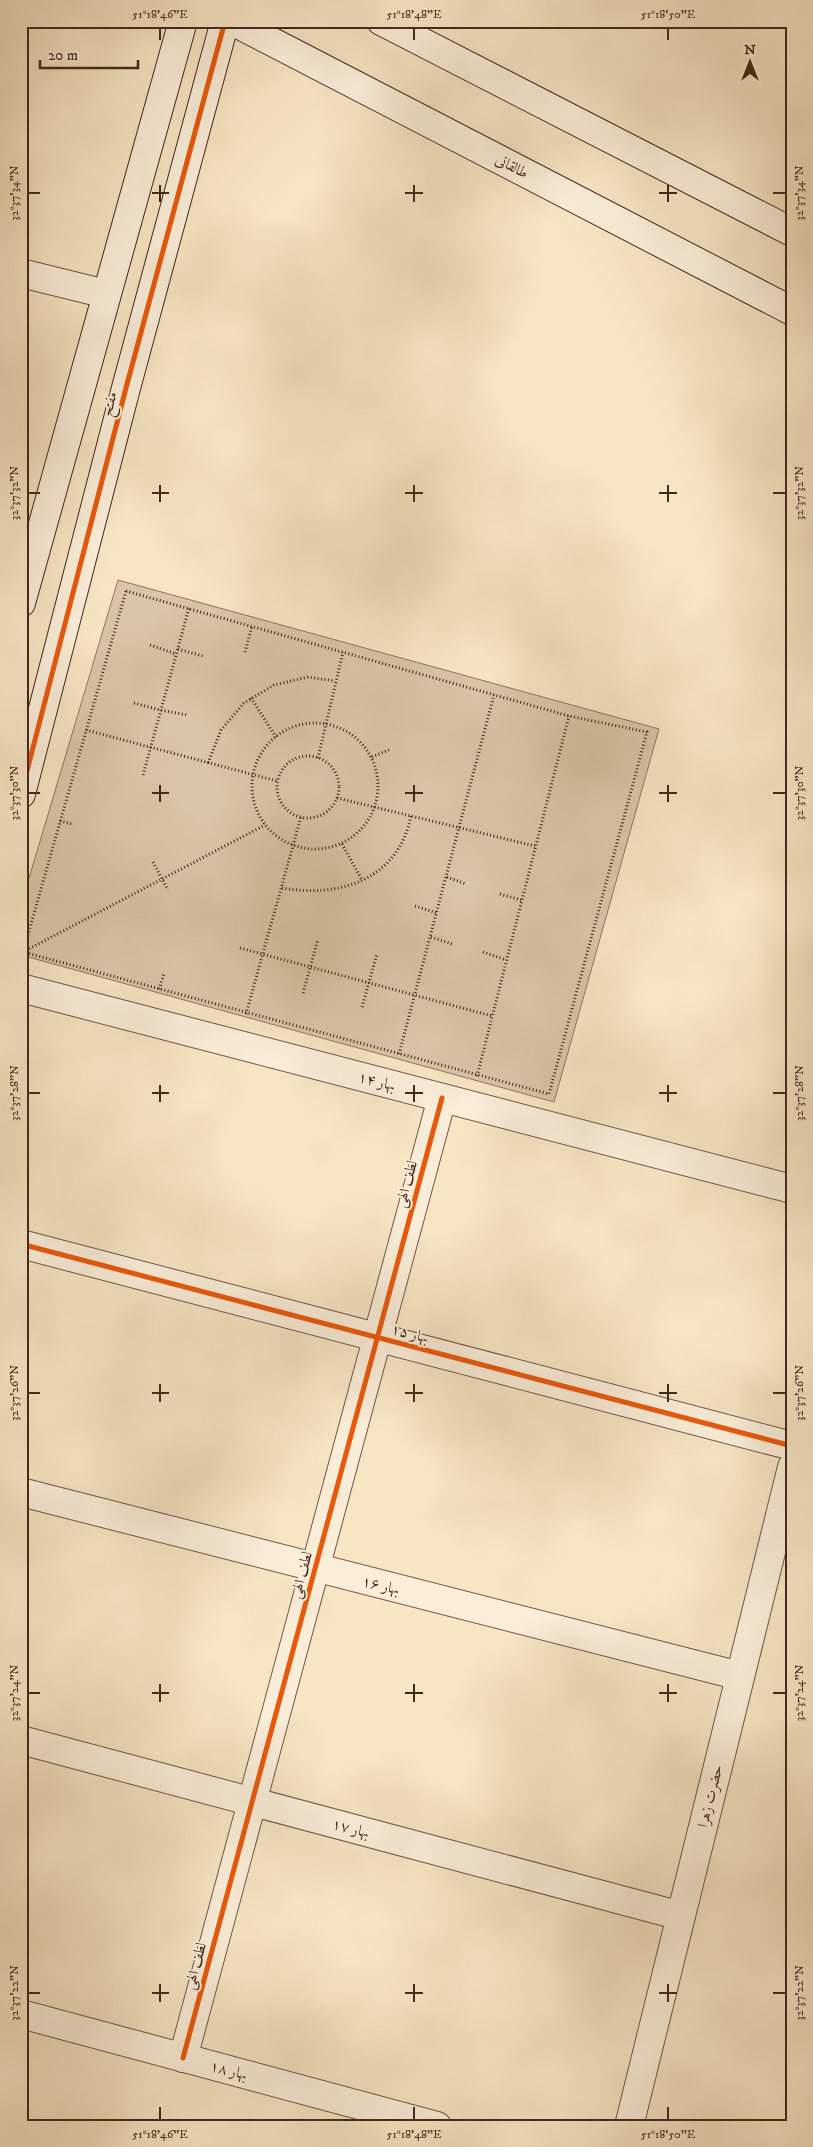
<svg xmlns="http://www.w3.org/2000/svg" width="813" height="2147" viewBox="0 0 813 2147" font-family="'IM FELL DW Pica',Amiri,serif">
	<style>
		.green { fill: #d9c5a7; stroke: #8f7662 }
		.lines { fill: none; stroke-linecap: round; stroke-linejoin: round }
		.street-casing { stroke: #725646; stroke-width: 30 }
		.secondary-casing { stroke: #45271c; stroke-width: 30 }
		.path { stroke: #45271c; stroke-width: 3; stroke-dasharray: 1 2.5; stroke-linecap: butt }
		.street { stroke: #faeed9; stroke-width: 28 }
		.secondary { stroke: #faeed9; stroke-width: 28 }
		.cycleway-casing { stroke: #faeed9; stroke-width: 8 }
		.cycleway { stroke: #e8590c; stroke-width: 5 }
		.ticks { fill: none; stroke: #45271c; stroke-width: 2 }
		.labels { text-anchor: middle; stroke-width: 4; stroke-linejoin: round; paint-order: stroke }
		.street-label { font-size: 15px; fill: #45271c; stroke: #faeed9 }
		.neatline { fill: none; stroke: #45271c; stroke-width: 2 }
		.ticks-label { font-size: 12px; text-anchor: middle; fill: #45271c }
	</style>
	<rect width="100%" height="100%" fill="#f7e5c4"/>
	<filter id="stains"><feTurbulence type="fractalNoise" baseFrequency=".004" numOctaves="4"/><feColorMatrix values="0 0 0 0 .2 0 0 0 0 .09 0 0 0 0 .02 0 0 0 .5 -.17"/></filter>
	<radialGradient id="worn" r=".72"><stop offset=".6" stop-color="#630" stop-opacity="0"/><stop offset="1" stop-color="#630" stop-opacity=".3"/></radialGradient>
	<path class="green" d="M118 580 659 729 554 1102 21 955V905Z"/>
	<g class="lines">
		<g class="street-casing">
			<g id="street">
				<path d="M21 273 106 294"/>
				<path d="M21 988 792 1189"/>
				<path d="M21 1244 792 1446"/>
				<path d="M21 1492 740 1676"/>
				<path d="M21 1740 681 1916"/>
				<path d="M21 2014 437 2126"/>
				<path d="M183 2058 442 1098"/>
				<path d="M629 2126 792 1467"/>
			</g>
		</g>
		<g class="secondary-casing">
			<g id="secondary">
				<path d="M232 21 792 311"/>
				<path d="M381 21 792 232"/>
				<path d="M21 603 183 21"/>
				<path d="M21 794 126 388 225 21"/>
			</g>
		</g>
		<g class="path">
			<path d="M126 591 569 716 647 732 549 1094 23 952Z"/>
			<path d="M150 645 176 654"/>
			<path d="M178 649 203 656"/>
			<path d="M245 652 252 626"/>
			<path d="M251 698 276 737"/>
			<path d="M134 703 160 710 187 715"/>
			<circle cx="315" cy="786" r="63"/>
			<path d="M86 730 277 781"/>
			<circle cx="308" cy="787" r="31"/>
			<path d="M372 757 391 749"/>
			<path d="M318 758 343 652"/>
			<path d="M208 763 221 730 244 703 274 685 308 677 335 681"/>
			<path d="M143 775 189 608"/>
			<path d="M337 798 535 846"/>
			<path d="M60 821 72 824"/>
			<path d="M342 844 362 880"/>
			<path d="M153 862 168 890"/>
			<path d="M447 877 466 884"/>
			<path d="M282 888C340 898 398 880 411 816"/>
			<path d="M500 894 521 900"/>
			<path d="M415 906 437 913"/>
			<path d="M431 937 452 944"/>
			<path d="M240 948 492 1016"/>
			<path d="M23 952 265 825"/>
			<path d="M483 952 506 960"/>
			<path d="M159 989 164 974"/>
			<path d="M303 993 318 939"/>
			<path d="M362 1007 377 954"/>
			<path d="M246 1014 301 817"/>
			<path d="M399 1054 494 695"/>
			<path d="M477 1076 569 716"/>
		</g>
		<use href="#street" class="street"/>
		<use href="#secondary" class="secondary"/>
		<g class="cycleway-casing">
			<g id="cycleway">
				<path d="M21 794 126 388 225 21"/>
				<path d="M21 1244 792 1446"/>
				<path d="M183 2058 442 1098"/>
			</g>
		</g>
		<use href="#cycleway" class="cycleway"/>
	</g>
	<path class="ticks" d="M160 28V40M414 28V40M668 28V40M160 185V202M414 185V202M668 185V202M28 193H40M152 193H169M405 193H423M659 193H677M773 193H786M160 485V502M414 485V502M668 485V502M28 493H40M152 493H169M405 493H423M659 493H677M773 493H786M160 785V802M414 785V802M668 785V802M28 793H40M152 793H169M405 793H423M659 793H677M773 793H786M160 1085V1102M414 1085V1102M668 1085V1102M28 1093H40M152 1093H169M405 1093H423M659 1093H677M773 1093H786M160 1384V1402M414 1384V1402M668 1384V1402M28 1393H40M152 1393H169M405 1393H423M659 1393H677M773 1393H786M160 1684V1702M414 1684V1702M668 1684V1702M28 1693H40M152 1693H169M405 1693H423M659 1693H677M773 1693H786M160 1984V2002M414 1984V2002M668 1984V2002M28 1993H40M152 1993H169M405 1993H423M659 1993H677M773 1993H786M160 2107V2120M414 2107V2120M668 2107V2120"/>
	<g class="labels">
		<g class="street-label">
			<text transform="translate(512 166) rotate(27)" y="5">طالقانی</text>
			<text transform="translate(109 404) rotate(-76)" y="5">مفتح</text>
			<text transform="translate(377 1081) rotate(15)" y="5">بهار ۱۴</text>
			<text transform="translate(406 1184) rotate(-75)" y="5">لطف الهی</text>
			<text transform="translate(410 1333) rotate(15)" y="5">بهار ۱۵</text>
			<text transform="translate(301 1575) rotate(-75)" y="5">لطف الهی</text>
			<text transform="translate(381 1585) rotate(14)" y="5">بهار ۱۶</text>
			<text transform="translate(710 1796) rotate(-76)" y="5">حضرت زهرا</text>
			<text transform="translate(351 1828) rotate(15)" y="5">بهار ۱۷</text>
			<text transform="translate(195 1966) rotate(-75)" y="5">لطف الهی</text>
			<text transform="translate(229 2070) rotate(15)" y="5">بهار ۱۸</text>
		</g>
	</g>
	<rect width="813" height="2147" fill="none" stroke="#f7e5c4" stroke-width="55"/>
	<g transform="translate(750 62)" stroke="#faeed9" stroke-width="4" paint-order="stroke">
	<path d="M0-4L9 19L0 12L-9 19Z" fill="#45271c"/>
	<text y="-8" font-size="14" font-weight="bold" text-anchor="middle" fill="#45271c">N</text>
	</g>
	<path d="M40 60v8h98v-8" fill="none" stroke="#45271c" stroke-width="2.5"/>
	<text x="48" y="60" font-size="15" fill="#45271c" stroke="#faeed9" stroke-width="4" paint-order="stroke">20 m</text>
	<rect x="28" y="28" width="758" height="2092" class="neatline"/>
	<g class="ticks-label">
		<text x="160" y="18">51°18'46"E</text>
		<text x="414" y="18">51°18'48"E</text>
		<text x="668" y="18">51°18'50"E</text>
		<text transform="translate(14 193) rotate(-90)" y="4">32°37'34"N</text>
		<text transform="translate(799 193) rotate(-90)" y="4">32°37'34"N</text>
		<text transform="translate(14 493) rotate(-90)" y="4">32°37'32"N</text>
		<text transform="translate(799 493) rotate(-90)" y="4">32°37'32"N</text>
		<text transform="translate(14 793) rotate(-90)" y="4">32°37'30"N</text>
		<text transform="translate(799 793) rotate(-90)" y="4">32°37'30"N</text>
		<text transform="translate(14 1093) rotate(-90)" y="4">32°37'28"N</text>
		<text transform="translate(799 1093) rotate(-90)" y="4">32°37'28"N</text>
		<text transform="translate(14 1393) rotate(-90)" y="4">32°37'26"N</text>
		<text transform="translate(799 1393) rotate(-90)" y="4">32°37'26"N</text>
		<text transform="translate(14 1693) rotate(-90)" y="4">32°37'24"N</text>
		<text transform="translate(799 1693) rotate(-90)" y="4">32°37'24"N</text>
		<text transform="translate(14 1993) rotate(-90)" y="4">32°37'22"N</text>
		<text transform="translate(799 1993) rotate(-90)" y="4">32°37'22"N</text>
		<text x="160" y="2138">51°18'46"E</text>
		<text x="414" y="2138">51°18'48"E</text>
		<text x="668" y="2138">51°18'50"E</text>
	</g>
	<rect width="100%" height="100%" filter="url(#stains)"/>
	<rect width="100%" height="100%" fill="url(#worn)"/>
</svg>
